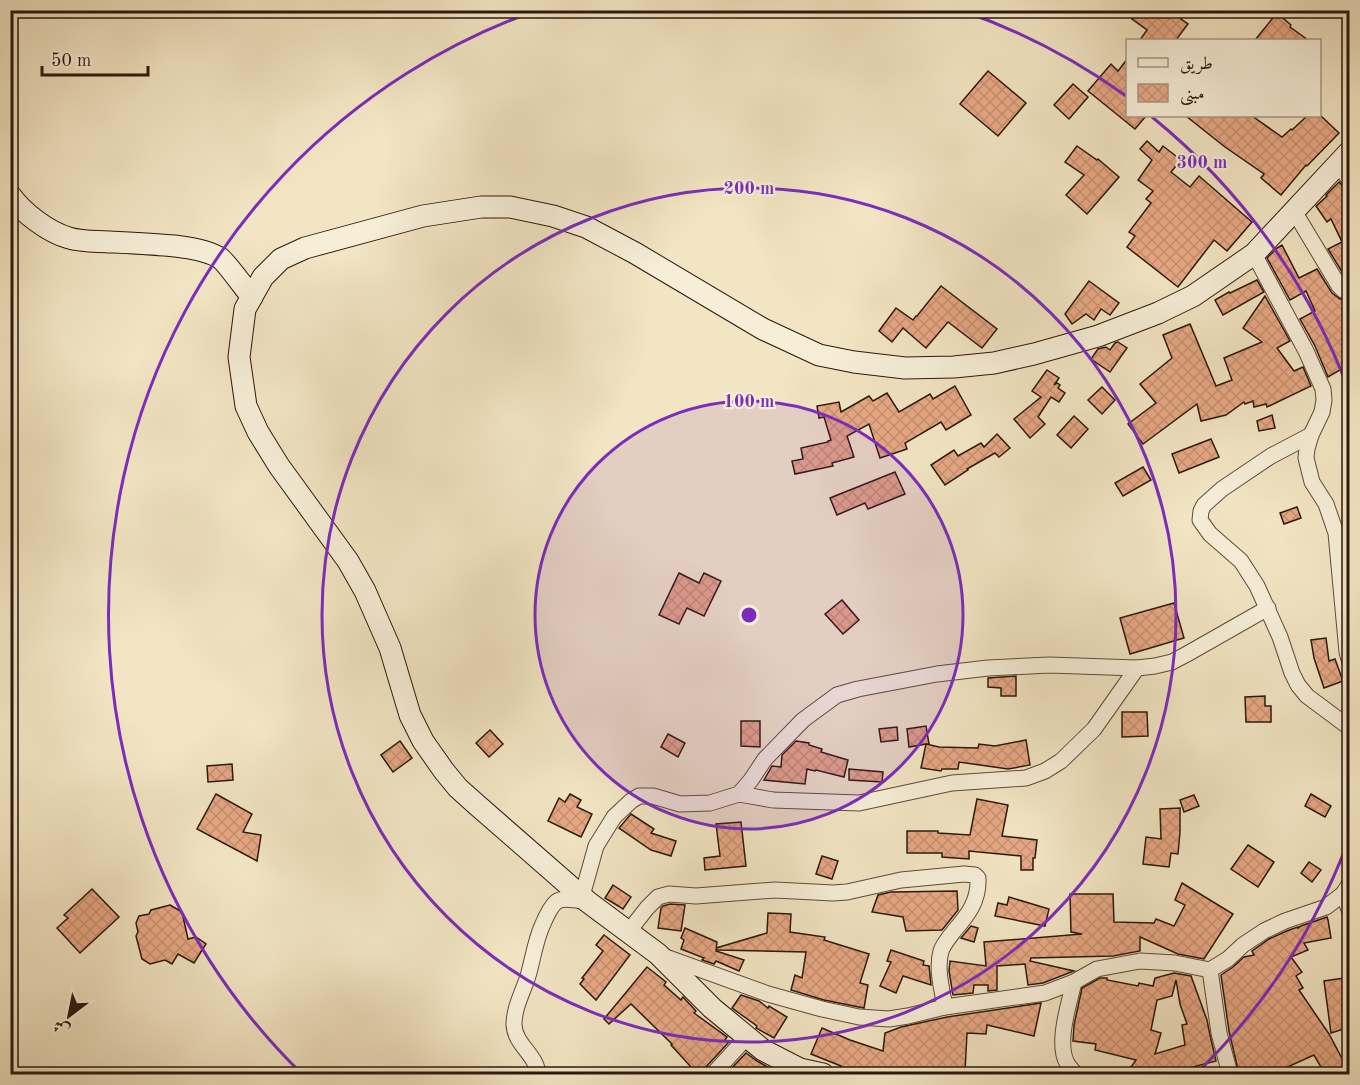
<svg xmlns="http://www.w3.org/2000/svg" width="1360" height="1085" viewBox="0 0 1360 1085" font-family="'Old Standard TT',Amiri,serif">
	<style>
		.building { fill: url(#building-cross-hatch); stroke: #2c170b; stroke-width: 1.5; fill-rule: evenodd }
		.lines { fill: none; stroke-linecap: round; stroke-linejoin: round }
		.street-casing { stroke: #5e4a39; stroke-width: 17 }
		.secondary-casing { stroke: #2c170b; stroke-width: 23 }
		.street { stroke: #f7eed8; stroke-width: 15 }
		.secondary { stroke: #f7eed8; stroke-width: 21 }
		.ring { fill: none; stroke: #7b2cbf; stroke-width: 3 }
		.centre { fill: #7b2cbf; stroke: #f7eed8; stroke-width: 3 }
		.ring-label { font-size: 18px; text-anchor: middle; font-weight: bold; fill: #7b2cbf; stroke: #f7eed8; stroke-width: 4.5; stroke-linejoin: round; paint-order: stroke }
	</style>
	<defs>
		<pattern id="building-cross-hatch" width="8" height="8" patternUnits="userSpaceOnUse" patternTransform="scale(1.5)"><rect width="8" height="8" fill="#e7a884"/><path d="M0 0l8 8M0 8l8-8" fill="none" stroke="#c69071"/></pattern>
	</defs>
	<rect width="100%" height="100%" fill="#f2e5c3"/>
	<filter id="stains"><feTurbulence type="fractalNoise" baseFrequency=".00333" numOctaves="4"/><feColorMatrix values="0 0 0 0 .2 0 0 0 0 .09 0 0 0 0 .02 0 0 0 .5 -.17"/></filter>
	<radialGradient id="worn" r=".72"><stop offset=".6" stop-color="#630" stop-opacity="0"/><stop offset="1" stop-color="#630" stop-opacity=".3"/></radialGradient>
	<g class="building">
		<path d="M1139 10H1186L1181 19 1188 24 1176 40H1140L1147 30 1132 19Z"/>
		<path d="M1277 13 1291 25 1290 27 1308 40H1255Z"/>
		<path d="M1128 58V116H1146L1135 129 1088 91 1111 64 1118 71Z"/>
		<path d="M988 71 1026 103 998 136 960 104Z"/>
		<path d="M1073 84 1088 97 1069 119 1054 105Z"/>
		<path d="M1186 116H1252L1282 137 1291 129 1292 130 1307 116H1321L1339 133 1307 166 1306 165 1281 195 1261 178 1264 174 1225 147Z"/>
		<path d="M1147 141 1159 152 1163 146 1181 160 1171 172 1190 187 1199 176 1252 222 1227 251 1214 240 1178 287 1127 247 1135 236 1129 232 1151 203 1146 199 1153 191 1138 180 1152 160 1140 149Z"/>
		<path d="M1077 146 1097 160 1098 159 1119 177 1087 214 1066 195 1084 175 1065 162Z"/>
		<path d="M1339 182 1350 195V282L1347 280 1328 249 1342 242 1331 219 1327 222 1316 206 1327 196 1326 195Z"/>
		<path d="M1282 245 1299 278 1317 269 1332 293 1340 299 1350 301V364L1328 377 1315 346 1300 319 1315 311 1306 291 1290 300 1267 258 1277 248Z"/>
		<path d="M1257 280 1264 292 1223 315 1215 300 1229 292 1230 293Z"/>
		<path d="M1089 281 1119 303 1110 315 1101 309 1094 320 1086 314 1072 324 1065 314Z"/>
		<path d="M941 286 997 329 982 348 948 322 926 348 903 328 892 342 879 331 896 308 913 320 916 316H917Z"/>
		<path d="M1265 296 1290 341 1277 348 1294 371 1303 367 1311 386 1267 407 1266 404 1254 407 1253 401 1245 404 1244 402 1226 415 1201 421 1197 404 1143 444 1128 424 1156 403 1140 384 1172 358 1163 335 1190 324 1216 386 1232 380 1224 358 1262 342 1243 328Z"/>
		<path d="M1118 342 1127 348 1110 372 1091 359 1098 349 1106 347 1110 350 1115 343Z"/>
		<path d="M1047 370 1059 378 1054 385 1057 383 1060 385 1058 388 1065 393 1059 402 1051 397 1038 417 1045 424 1030 438 1014 419 1041 397 1032 391Z"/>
		<path d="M955 386 971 415 946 430 941 422 905 443 907 449 880 458 869 424 847 436 854 457 832 463 833 466 795 474 792 461 803 459 801 448 828 442V441L831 440 824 417 819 418 817 406 839 402 841 412 869 396 873 401 887 393 899 412 930 394 933 399Z"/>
		<path d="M1102 387 1115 400 1102 414 1088 400Z"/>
		<path d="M1272 415 1275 428 1259 431 1257 421Z"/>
		<path d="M1074 416 1088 429 1071 448 1057 435Z"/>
		<path d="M997 434 1010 448 999 457 995 453 967 469 968 470 945 485 931 465 954 450 958 456 981 443 984 447Z"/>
		<path d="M1211 439 1219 457 1179 473 1172 454Z"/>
		<path d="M1143 467 1151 480 1123 496 1115 483Z"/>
		<path d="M895 472 905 494 868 509 865 503 837 515 830 498Z"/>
		<path d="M1297 507 1301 518 1284 524 1280 513Z"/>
		<path d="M679 573 699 583 704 573 721 581 704 616 687 608 679 624 659 615Z"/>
		<path d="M842 600 859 620 843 634 825 614Z"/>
		<path d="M1174 603 1184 638 1130 654 1120 618Z"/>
		<path d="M1326 638 1329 661 1335 659 1343 681 1324 688 1314 658 1311 640Z"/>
		<path d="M1016 676V696H1001V688L988 687V678Z"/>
		<path d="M1265 696V706H1271V722H1246L1245 697Z"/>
		<path d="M1122 712H1147L1148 736 1122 737Z"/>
		<path d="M741 721H760V747L741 746Z"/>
		<path d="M926 726 929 744H926L939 747 978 748 979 744 995 746 1026 740 1030 765 1008 769 959 762 958 769H942L941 771 921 768 926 744 909 747 907 729Z"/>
		<path d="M897 727 898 740 881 742 879 729Z"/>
		<path d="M490 730 503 744 489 757 476 743Z"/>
		<path d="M668 734 685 743 678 757 661 747Z"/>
		<path d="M400 741 412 758 393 772 381 755Z"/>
		<path d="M796 741 809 743V745L822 749 821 752 848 760 844 777 816 770 815 771 807 769 805 784 764 780 772 766 781 767 782 755Z"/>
		<path d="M232 764 233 780 208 782 207 766Z"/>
		<path d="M849 769 883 772 882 782 849 780Z"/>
		<path d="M216 794 252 814 243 832 261 835 257 861 197 829Z"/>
		<path d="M570 794 581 800 577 807 592 814 581 837 548 821 559 798 565 802Z"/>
		<path d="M1311 794 1331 806 1325 817 1305 806Z"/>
		<path d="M1194 795 1199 806 1184 812 1180 800Z"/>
		<path d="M977 799 1008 805 1002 836 1037 840 1035 858H1033V870H1021V856L969 851V859L942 857V853H907V831H938V833L970 835Z"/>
		<path d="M1180 808V832L1178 854 1171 853 1169 867 1143 864 1146 837 1161 839 1160 809Z"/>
		<path d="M631 814 654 829 651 833 676 841 671 856 651 850 619 828Z"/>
		<path d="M741 822 746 866 705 870 704 858 720 856 716 824Z"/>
		<path d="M1248 845 1274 862 1258 887 1231 869Z"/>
		<path d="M822 856 838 861 832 879 816 874Z"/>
		<path d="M1309 862 1321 870 1312 882 1301 873Z"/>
		<path d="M1182 883 1233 914 1204 959 1178 954 1140 937V951L1113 956 1031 958 1030 961 1074 971 1043 983 1028 985 1025 964 997 966V990L988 991V985H974L973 993 953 995 949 971 950 961 986 966 984 942 1082 934 1071 932 1070 894H1113L1114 922 1154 923 1156 919 1174 926 1185 905 1175 900Z"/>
		<path d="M613 885 631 897 623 909 605 898Z"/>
		<path d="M92 889 119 917 80 953 57 928 68 918 64 915Z"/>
		<path d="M957 891 958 910 942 930 906 931 903 917 872 912 878 895 891 892Z"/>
		<path d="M1009 897 1049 909 1045 926 995 916 998 903 1007 905Z"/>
		<path d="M670 904 685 905 681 931 658 928 661 908 663 906Z"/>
		<path d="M170 905 182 912 188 939 196 937 206 944 194 963 178 954 172 964 165 960 150 964 142 959 136 936 138 932 136 923 139 916 149 914 151 910Z"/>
		<path d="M768 913 791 914 790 932 825 937 824 940 869 954 860 983 868 985 864 1008 824 1000 791 990 795 975 802 978 806 952 717 950 716 948 767 933Z"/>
		<path d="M1327 917 1328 920 1331 938 1304 943 1308 950 1291 957 1302 972 1296 976 1303 988 1299 990 1329 1034 1346 1066 1343 1068 1348 1074H1325L1314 1055 1272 1074H1239L1229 1031 1221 975 1233 967 1244 957 1254 955 1252 951 1269 939 1289 930 1298 927V928L1301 926Z"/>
		<path d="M971 926 978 928 974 942 961 938Z"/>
		<path d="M685 928 717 942 716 951 744 960 739 971 716 961 714 964 702 960 704 958 681 949 684 940 681 938Z"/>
		<path d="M604 935 630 955 596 1000 580 984 584 979 582 978 603 951 596 945Z"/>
		<path d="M891 950 924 961 923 965 929 966 931 985 903 976 896 993 880 986 891 962 887 961Z"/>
		<path d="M647 967 666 982 664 985 681 1000 683 997 696 1011 694 1013 727 1037 725 1040 729 1042 706 1067 704 1074H686L691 1067 671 1045 672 1044 631 1004 609 1024 604 1019Z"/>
		<path d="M1174 973 1191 976 1207 1020 1210 1035 1216 1061 1166 1074H1126L1136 1060 1095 1050 1096 1044 1073 1041 1074 1025 1082 988 1100 978H1107V980L1138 986 1139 983 1153 986 1155 978ZM1176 980 1180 1004 1187 1024 1182 1025 1185 1045 1155 1054 1161 1033 1151 1030 1157 1000 1172 996Z"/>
		<path d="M1344 978 1350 1015V1027L1331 1033 1324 981Z"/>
		<path d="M741 995 759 1001 768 1008 769 1006 787 1017 774 1038 756 1028 757 1026 732 1008Z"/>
		<path d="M1041 1003 1034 1036 987 1025 986 1034 967 1033 965 1072 929 1070V1074H856L840 1069 841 1066 811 1054 822 1028 850 1040 883 1051 885 1033 901 1027 947 1017Z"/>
		<path d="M746 1053 757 1061 780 1074H726Z"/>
	</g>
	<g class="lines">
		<g class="street-casing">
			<g id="street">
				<path d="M1339 163 1350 182"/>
				<path d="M1294 211 1339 286 1343 290 1350 292"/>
				<path d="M1254 254 1306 351 1323 389 1324 400 1322 412 1311 435 1307 449 1306 458 1312 482 1326 504 1336 533 1347 652 1350 663"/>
				<path d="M1311 435 1271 456 1222 489 1204 505 1201 511 1200 520 1210 534 1241 561 1257 586 1280 637 1292 673 1298 685 1307 696 1350 728"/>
				<path d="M739 794 773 800 859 803 952 783 1026 778 1045 771 1061 761 1094 729 1137 668"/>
				<path d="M1343 894 1350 912"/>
				<path d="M582 896 596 846 614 817 631 801 639 796H653L680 804 710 803 739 794 751 780 765 759 803 720 837 695 858 689 937 674 988 668 1049 665 1137 668 1155 666 1172 662 1187 654 1268 608"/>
				<path d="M629 931 647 908 658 897 669 894 696 896 775 890 833 893 847 892 901 880 964 874 975 875 978 878C979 901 968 915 954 931 949 938 944 943 941 951 936 969 942 989 945 1007"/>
				<path d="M663 956 768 994 822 1009 859 1017 889 1019 908 1016 945 1007 1045 993 1074 982 1097 969 1140 961 1175 963 1210 970 1219 1033 1230 1074"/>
				<path d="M1210 970 1228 959 1243 945 1264 931 1285 921 1326 907 1343 894 1350 883"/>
				<path d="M1074 982C1069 1004 1056 1043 1067 1063 1069 1067 1073 1071 1076 1074"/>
				<path d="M538 1074C537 1055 515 1045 514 1025 514 1007 523 992 528 976 533 959 535 942 542 926 545 919 550 907 556 902 564 896 579 901 588 902"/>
				<path d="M713 1074 747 1037"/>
			</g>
		</g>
		<g class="secondary-casing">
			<g id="secondary">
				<path d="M10 195C23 213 48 232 69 238 82 242 97 241 111 242 132 243 154 244 175 246 190 248 206 250 220 258 226 262 245 289 252 297"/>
				<path d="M823 1074 800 1069 763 1050 712 1008 658 954 588 902 477 805 458 788 444 771 423 741 410 715 390 648 365 591 348 561 279 466 258 432 246 406 239 357 245 309 263 277 281 259 305 248 423 216 481 207H510L553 216 586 227 635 253 763 329 819 355 854 362 905 368 954 367 994 363 1034 354 1098 336 1158 313 1193 296 1254 254 1350 151"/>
			</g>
		</g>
		<use href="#street" class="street"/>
		<use href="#secondary" class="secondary"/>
	</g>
	<circle cx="749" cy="615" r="214" fill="#7b2cbf" fill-opacity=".12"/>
	<g class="ring">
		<circle cx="749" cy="615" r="214"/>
		<circle cx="749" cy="615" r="427"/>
		<path d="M1349 839A641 641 0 0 1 1198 1072M300 1072A641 641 0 0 1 535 11M963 11A641 641 0 0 1 1126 96M1152 117A641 641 0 0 1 1349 391"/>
	</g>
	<circle cx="749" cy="615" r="9" class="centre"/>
	<g class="ring-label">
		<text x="1202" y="168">300 m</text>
		<text x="749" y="194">200 m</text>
		<text x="749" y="407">100 m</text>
	</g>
	<rect width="1360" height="1085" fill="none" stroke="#f2e5c3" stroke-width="36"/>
	<rect x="12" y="12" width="1336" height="1061" fill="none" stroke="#2c170b" stroke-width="3"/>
	<rect x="18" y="18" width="1324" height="1049" fill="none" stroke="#2c170b" stroke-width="1.5"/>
	<rect x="1126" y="39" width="195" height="78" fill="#f7eed8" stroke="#a69886" stroke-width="1.5"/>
	<rect x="1138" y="58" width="30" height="9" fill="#f7eed8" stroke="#a69886" stroke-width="1.5"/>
	<text x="1180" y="69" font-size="18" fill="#2c170b">طريق</text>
	<rect x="1138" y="84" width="30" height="18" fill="url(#building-cross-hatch)" stroke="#a69886" stroke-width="1.5"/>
	<text x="1180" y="99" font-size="18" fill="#2c170b">مبنى</text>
	<g transform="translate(69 1016) rotate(212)" stroke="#f7eed8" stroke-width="4.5" paint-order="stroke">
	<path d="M0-4.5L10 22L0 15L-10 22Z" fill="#2c170b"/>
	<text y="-9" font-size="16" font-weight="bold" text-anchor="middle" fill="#2c170b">ش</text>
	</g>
	<path d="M42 66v9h106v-9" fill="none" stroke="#2c170b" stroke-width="3"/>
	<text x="51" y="66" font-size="18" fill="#2c170b" stroke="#f7eed8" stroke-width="4.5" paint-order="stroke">50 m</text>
	<rect width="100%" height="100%" filter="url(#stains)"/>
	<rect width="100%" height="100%" fill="url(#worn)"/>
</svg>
